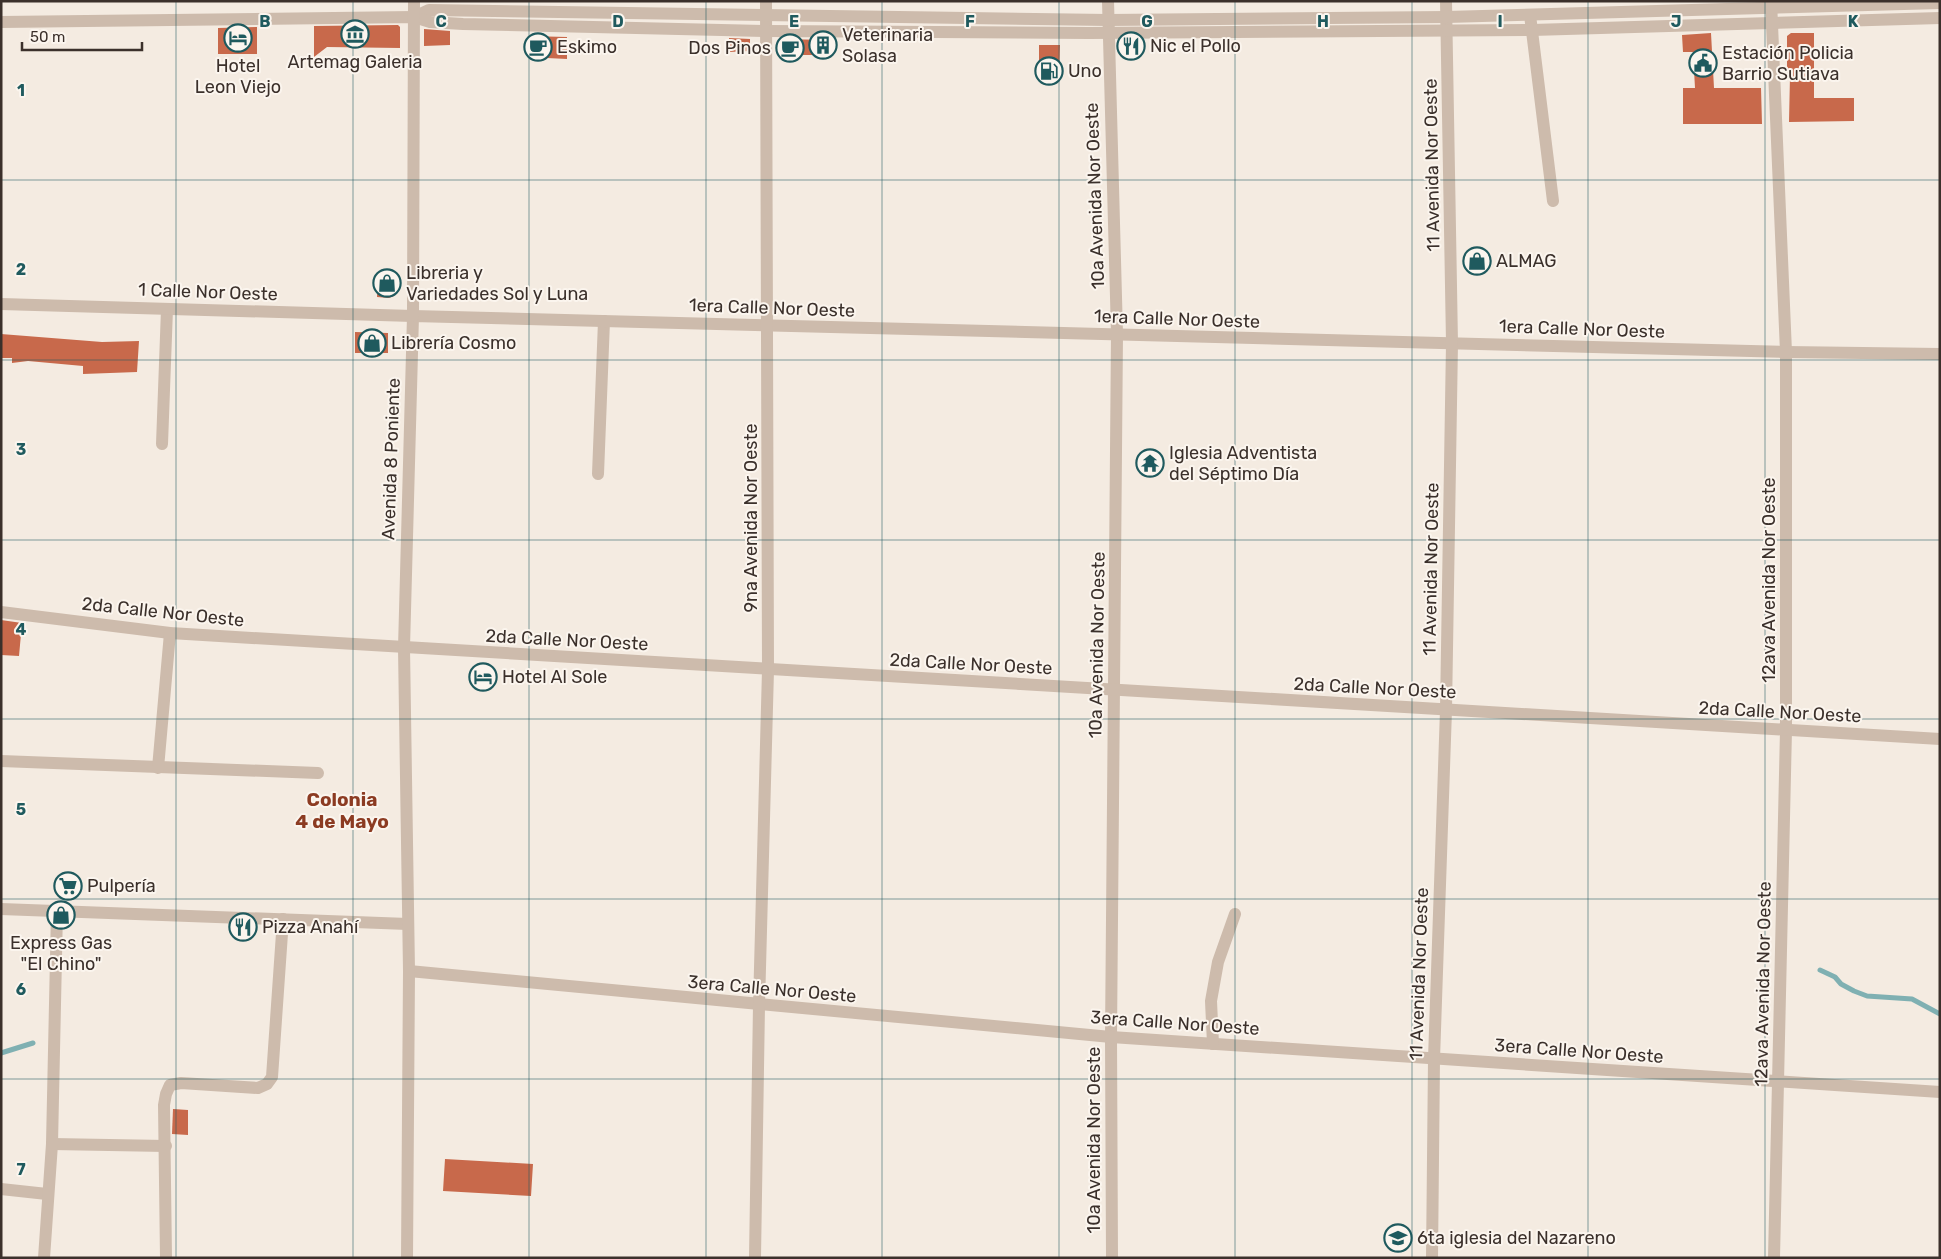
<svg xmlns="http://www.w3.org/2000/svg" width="1941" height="1259" viewBox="0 0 1941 1259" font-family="Rubik,sans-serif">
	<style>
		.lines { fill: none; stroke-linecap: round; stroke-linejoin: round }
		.stream { stroke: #7fb0b2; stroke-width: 5 }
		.building { fill: #c8694b }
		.minor { stroke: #cdbbac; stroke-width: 12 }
		.tertiary { stroke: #cdbbac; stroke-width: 12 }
		.grid { fill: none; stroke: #1f5a5e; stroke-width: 1; stroke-opacity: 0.55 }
		.labels { text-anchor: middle; stroke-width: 4; stroke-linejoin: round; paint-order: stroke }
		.poi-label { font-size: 18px; fill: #3b302b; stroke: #fbf5ee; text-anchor: start }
		.street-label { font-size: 18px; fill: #3b302b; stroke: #fbf5ee }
		.neighbourhood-label { font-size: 19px; font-weight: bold; fill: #8c3b22; stroke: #fbf5ee }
		.grid-label { font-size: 16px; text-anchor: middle; font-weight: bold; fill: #1f5a5e; stroke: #fbf5ee; stroke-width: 4; stroke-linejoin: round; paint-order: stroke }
	</style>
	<rect width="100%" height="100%" fill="#f4ebe1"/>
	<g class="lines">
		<g class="stream">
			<path d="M1820 970 1835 977 1841 984 1854 991 1867 996 1912 999 1940 1014"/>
			<path d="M1 1053 33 1043"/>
		</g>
	</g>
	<g class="building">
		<path d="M398 25 400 27V48L327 47 314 57V26Z"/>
		<path d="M257 27V54H218V28Z"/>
		<path d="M424 29 450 31V45L424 46Z"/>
		<path d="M1711 33 1714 88H1761L1762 124H1683V88H1695L1693 52H1683L1682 35Z"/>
		<path d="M1791 33H1814V98H1854V121L1789 122 1790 76H1787V36Z"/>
		<path d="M528 36 567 37V59L527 57Z"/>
		<path d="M729 38 750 39V51L729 52Z"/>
		<path d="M780 39 828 40V55H801V58L779 57Z"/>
		<path d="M1125 41H1138V50H1124Z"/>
		<path d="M1039 45H1060L1059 81 1039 80Z"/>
		<path d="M1466 253H1487V268L1466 269Z"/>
		<path d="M378 274 396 275V292L394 296 389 298 377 297Z"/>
		<path d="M355 332 388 333V353H355Z"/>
		<path d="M1 334 102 342 139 341 137 372 83 374V366L28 361 12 363V358H1Z"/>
		<path d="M1 620 22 623 19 656 1 655Z"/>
		<path d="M173 1109 188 1110V1135L172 1134Z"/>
		<path d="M445 1159 533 1164 531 1196 443 1191Z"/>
	</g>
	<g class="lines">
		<g class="minor">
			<path d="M1108 1 1117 334 1111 1037 1112 1258"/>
			<path d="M1771 1 1786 352V730L1774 1258"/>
			<path d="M1530 15 1553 201"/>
			<path d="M162 444 167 309"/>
			<path d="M598 474 604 321"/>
			<path d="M1 612 170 633 1940 739"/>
			<path d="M1 761 318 773"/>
			<path d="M158 768 170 633"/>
			<path d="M1 909 408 924"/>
			<path d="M409 971 1111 1037 1940 1092"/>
			<path d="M1213 1044 1211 1001 1218 962 1235 914"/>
			<path d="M52 1144 166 1146"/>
			<path d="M1 1189 47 1194"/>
			<path d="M44 1258 52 1144 57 911"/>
			<path d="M166 1258 164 1105 166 1094 170 1085 181 1083 258 1088 267 1084 272 1077 283 919"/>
			<path d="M407 1258 409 971 404 648 413 316 1786 352 1940 354"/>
			<path d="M755 1258 759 1005 768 670 766 1"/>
			<path d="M1432 1258 1434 1059 1446 710 1452 343 1446 1"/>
		</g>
		<g class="tertiary">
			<path d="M414 17 429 10 1108 20 1447 17 1940 3"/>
			<path d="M1 22 414 17 430 22 463 24 767 31 1089 33 1532 30 1940 18"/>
			<path d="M1 304 413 316 414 1"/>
		</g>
	</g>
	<path class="grid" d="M176 1V1258M353 1V1258M529 1V1258M706 1V1258M882 1V1258M1059 1V1258M1235 1V1258M1412 1V1258M1588 1V1258M1765 1V1258M1 180H1940M1 360H1940M1 540H1940M1 719H1940M1 899H1940M1 1079H1940"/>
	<defs>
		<g id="museum-ring" transform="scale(1.4375)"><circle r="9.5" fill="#fbf5ee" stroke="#1f5a5e" stroke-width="1.5"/><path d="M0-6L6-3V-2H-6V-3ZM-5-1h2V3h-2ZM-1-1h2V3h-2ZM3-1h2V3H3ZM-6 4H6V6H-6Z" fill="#1f5a5e"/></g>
		<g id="hotel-ring" transform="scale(1.4375)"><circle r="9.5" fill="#fbf5ee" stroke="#1f5a5e" stroke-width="1.5"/><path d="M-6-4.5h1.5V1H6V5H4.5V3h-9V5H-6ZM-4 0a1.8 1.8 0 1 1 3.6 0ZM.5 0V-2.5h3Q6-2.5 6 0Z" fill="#1f5a5e"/></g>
		<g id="building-ring" transform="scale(1.4375)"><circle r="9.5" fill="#fbf5ee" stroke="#1f5a5e" stroke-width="1.5"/><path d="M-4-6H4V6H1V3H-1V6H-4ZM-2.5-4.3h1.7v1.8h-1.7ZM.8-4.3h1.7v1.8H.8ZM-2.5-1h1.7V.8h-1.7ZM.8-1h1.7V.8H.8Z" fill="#1f5a5e"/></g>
		<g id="restaurant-ring" transform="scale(1.4375)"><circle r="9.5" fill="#fbf5ee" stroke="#1f5a5e" stroke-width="1.5"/><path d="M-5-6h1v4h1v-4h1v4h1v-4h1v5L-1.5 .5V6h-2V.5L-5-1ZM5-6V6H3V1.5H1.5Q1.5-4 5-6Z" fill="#1f5a5e"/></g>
		<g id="cafe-ring" transform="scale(1.4375)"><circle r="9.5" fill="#fbf5ee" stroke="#1f5a5e" stroke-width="1.5"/><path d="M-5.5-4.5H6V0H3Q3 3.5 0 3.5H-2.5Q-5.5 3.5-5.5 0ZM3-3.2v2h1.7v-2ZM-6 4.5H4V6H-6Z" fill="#1f5a5e"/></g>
		<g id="civic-ring" transform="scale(1.4375)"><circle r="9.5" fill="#fbf5ee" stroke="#1f5a5e" stroke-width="1.5"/><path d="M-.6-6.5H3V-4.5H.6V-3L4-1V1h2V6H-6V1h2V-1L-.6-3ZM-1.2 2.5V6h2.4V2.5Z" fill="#1f5a5e"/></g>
		<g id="fuel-ring" transform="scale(1.4375)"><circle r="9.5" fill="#fbf5ee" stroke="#1f5a5e" stroke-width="1.5"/><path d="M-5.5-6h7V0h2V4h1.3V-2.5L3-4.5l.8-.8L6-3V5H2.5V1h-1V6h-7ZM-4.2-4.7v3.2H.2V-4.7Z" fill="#1f5a5e"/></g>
		<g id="shop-ring" transform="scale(1.4375)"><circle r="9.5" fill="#fbf5ee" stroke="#1f5a5e" stroke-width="1.5"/><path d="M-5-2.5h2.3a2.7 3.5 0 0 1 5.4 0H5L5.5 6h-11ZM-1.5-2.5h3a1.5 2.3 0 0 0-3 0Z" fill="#1f5a5e"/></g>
		<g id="temple-ring" transform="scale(1.4375)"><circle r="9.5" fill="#fbf5ee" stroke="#1f5a5e" stroke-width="1.5"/><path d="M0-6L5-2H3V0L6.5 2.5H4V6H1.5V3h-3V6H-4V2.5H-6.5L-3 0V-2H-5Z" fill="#1f5a5e"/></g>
		<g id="supermarket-ring" transform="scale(1.4375)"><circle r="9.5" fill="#fbf5ee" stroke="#1f5a5e" stroke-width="1.5"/><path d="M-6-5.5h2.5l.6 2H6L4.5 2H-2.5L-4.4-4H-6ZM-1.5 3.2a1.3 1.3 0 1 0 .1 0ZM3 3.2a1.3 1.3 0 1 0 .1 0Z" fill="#1f5a5e"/></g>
		<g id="school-ring" transform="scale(1.4375)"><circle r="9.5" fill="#fbf5ee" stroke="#1f5a5e" stroke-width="1.5"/><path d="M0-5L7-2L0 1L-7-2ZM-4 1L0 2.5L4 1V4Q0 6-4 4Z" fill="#1f5a5e"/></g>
	</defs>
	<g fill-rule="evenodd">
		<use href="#museum-ring" x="355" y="34"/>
		<use href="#hotel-ring" x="238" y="38"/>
		<use href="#building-ring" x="823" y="45"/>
		<use href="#restaurant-ring" x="1131" y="46"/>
		<use href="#cafe-ring" x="538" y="47"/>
		<use href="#cafe-ring" x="790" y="48"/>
		<use href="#civic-ring" x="1703" y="63"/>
		<use href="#fuel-ring" x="1049" y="71"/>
		<use href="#shop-ring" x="1477" y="261"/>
		<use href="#shop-ring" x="387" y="283"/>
		<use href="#shop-ring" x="372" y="343"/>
		<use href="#temple-ring" x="1150" y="463"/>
		<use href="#hotel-ring" x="483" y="677"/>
		<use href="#supermarket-ring" x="68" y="886"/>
		<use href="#shop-ring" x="61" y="915"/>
		<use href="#restaurant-ring" x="243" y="927"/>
		<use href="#school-ring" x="1398" y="1238"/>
	</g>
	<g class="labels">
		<g class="poi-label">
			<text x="842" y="41">Veterinaria<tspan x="842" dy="21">Solasa</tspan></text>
			<text x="1150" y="52">Nic el Pollo</text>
			<text x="557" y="53">Eskimo</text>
			<text x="771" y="54" text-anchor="end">Dos Pinos</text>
			<text x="1722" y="59">Estación Policia<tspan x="1722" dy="21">Barrio Sutiava</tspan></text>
			<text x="355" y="68" text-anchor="middle">Artemag Galeria</text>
			<text x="238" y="72" text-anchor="middle">Hotel<tspan x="238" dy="21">Leon Viejo</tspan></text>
			<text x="1068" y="77">Uno</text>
			<text x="1496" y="267">ALMAG</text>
			<text x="406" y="279">Libreria y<tspan x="406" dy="21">Variedades Sol y Luna</tspan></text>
			<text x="391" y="349">Librería Cosmo</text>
			<text x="1169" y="459">Iglesia Adventista<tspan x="1169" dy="21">del Séptimo Día</tspan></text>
			<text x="502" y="683">Hotel Al Sole</text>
			<text x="87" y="892">Pulpería</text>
			<text x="262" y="933">Pizza Anahí</text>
			<text x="61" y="949" text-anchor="middle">Express Gas<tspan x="61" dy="21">"El Chino"</tspan></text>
			<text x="1417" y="1244">6ta iglesia del Nazareno</text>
		</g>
		<g class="street-label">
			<text transform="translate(1432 165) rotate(-91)" y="6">11 Avenida Nor Oeste</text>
			<text transform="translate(1095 196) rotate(-92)" y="6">10a Avenida Nor Oeste</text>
			<text transform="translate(208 292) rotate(2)" y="6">1 Calle Nor Oeste</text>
			<text transform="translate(772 308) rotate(2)" y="6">1era Calle Nor Oeste</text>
			<text transform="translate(1177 319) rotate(2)" y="6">1era Calle Nor Oeste</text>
			<text transform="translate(1582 329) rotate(2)" y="6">1era Calle Nor Oeste</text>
			<text transform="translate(391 459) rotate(-88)" y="6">Avenida 8 Poniente</text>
			<text transform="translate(751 518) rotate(-90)" y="6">9na Avenida Nor Oeste</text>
			<text transform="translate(1431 569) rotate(-89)" y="6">11 Avenida Nor Oeste</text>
			<text transform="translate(1769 580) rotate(-90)" y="6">12ava Avenida Nor Oeste</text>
			<text transform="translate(163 612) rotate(6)" y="6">2da Calle Nor Oeste</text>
			<text transform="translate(567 640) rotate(3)" y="6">2da Calle Nor Oeste</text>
			<text transform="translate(1097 645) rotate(-89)" y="6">10a Avenida Nor Oeste</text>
			<text transform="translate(971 664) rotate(3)" y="6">2da Calle Nor Oeste</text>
			<text transform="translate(1375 688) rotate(3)" y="6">2da Calle Nor Oeste</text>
			<text transform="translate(1780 712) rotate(3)" y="6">2da Calle Nor Oeste</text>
			<text transform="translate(1419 974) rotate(-88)" y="6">11 Avenida Nor Oeste</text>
			<text transform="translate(1763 984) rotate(-89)" y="6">12ava Avenida Nor Oeste</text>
			<text transform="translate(772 989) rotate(5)" y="6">3era Calle Nor Oeste</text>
			<text transform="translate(1175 1023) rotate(4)" y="6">3era Calle Nor Oeste</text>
			<text transform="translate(1579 1051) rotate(4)" y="6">3era Calle Nor Oeste</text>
			<text transform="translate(1094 1140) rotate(-90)" y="6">10a Avenida Nor Oeste</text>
		</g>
		<g class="neighbourhood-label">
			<text x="342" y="806">Colonia<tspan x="342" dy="22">4 de Mayo</tspan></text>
		</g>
	</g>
	<g class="grid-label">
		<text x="265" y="27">B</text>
		<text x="441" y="27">C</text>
		<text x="618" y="27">D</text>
		<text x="794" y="27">E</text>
		<text x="970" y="27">F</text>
		<text x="1147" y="27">G</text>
		<text x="1323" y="27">H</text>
		<text x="1500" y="27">I</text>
		<text x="1676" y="27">J</text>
		<text x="1853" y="27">K</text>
		<text x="21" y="96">1</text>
		<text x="21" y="275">2</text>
		<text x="21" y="455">3</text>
		<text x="21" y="635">4</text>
		<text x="21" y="815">5</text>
		<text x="21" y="995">6</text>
		<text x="21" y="1175">7</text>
	</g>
	<rect width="1941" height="1259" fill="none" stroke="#3b302b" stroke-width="5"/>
	<path d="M22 42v8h120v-8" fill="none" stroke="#3b302b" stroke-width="2.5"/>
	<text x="30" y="42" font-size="15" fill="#3b302b" stroke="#fbf5ee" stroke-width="4" paint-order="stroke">50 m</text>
</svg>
